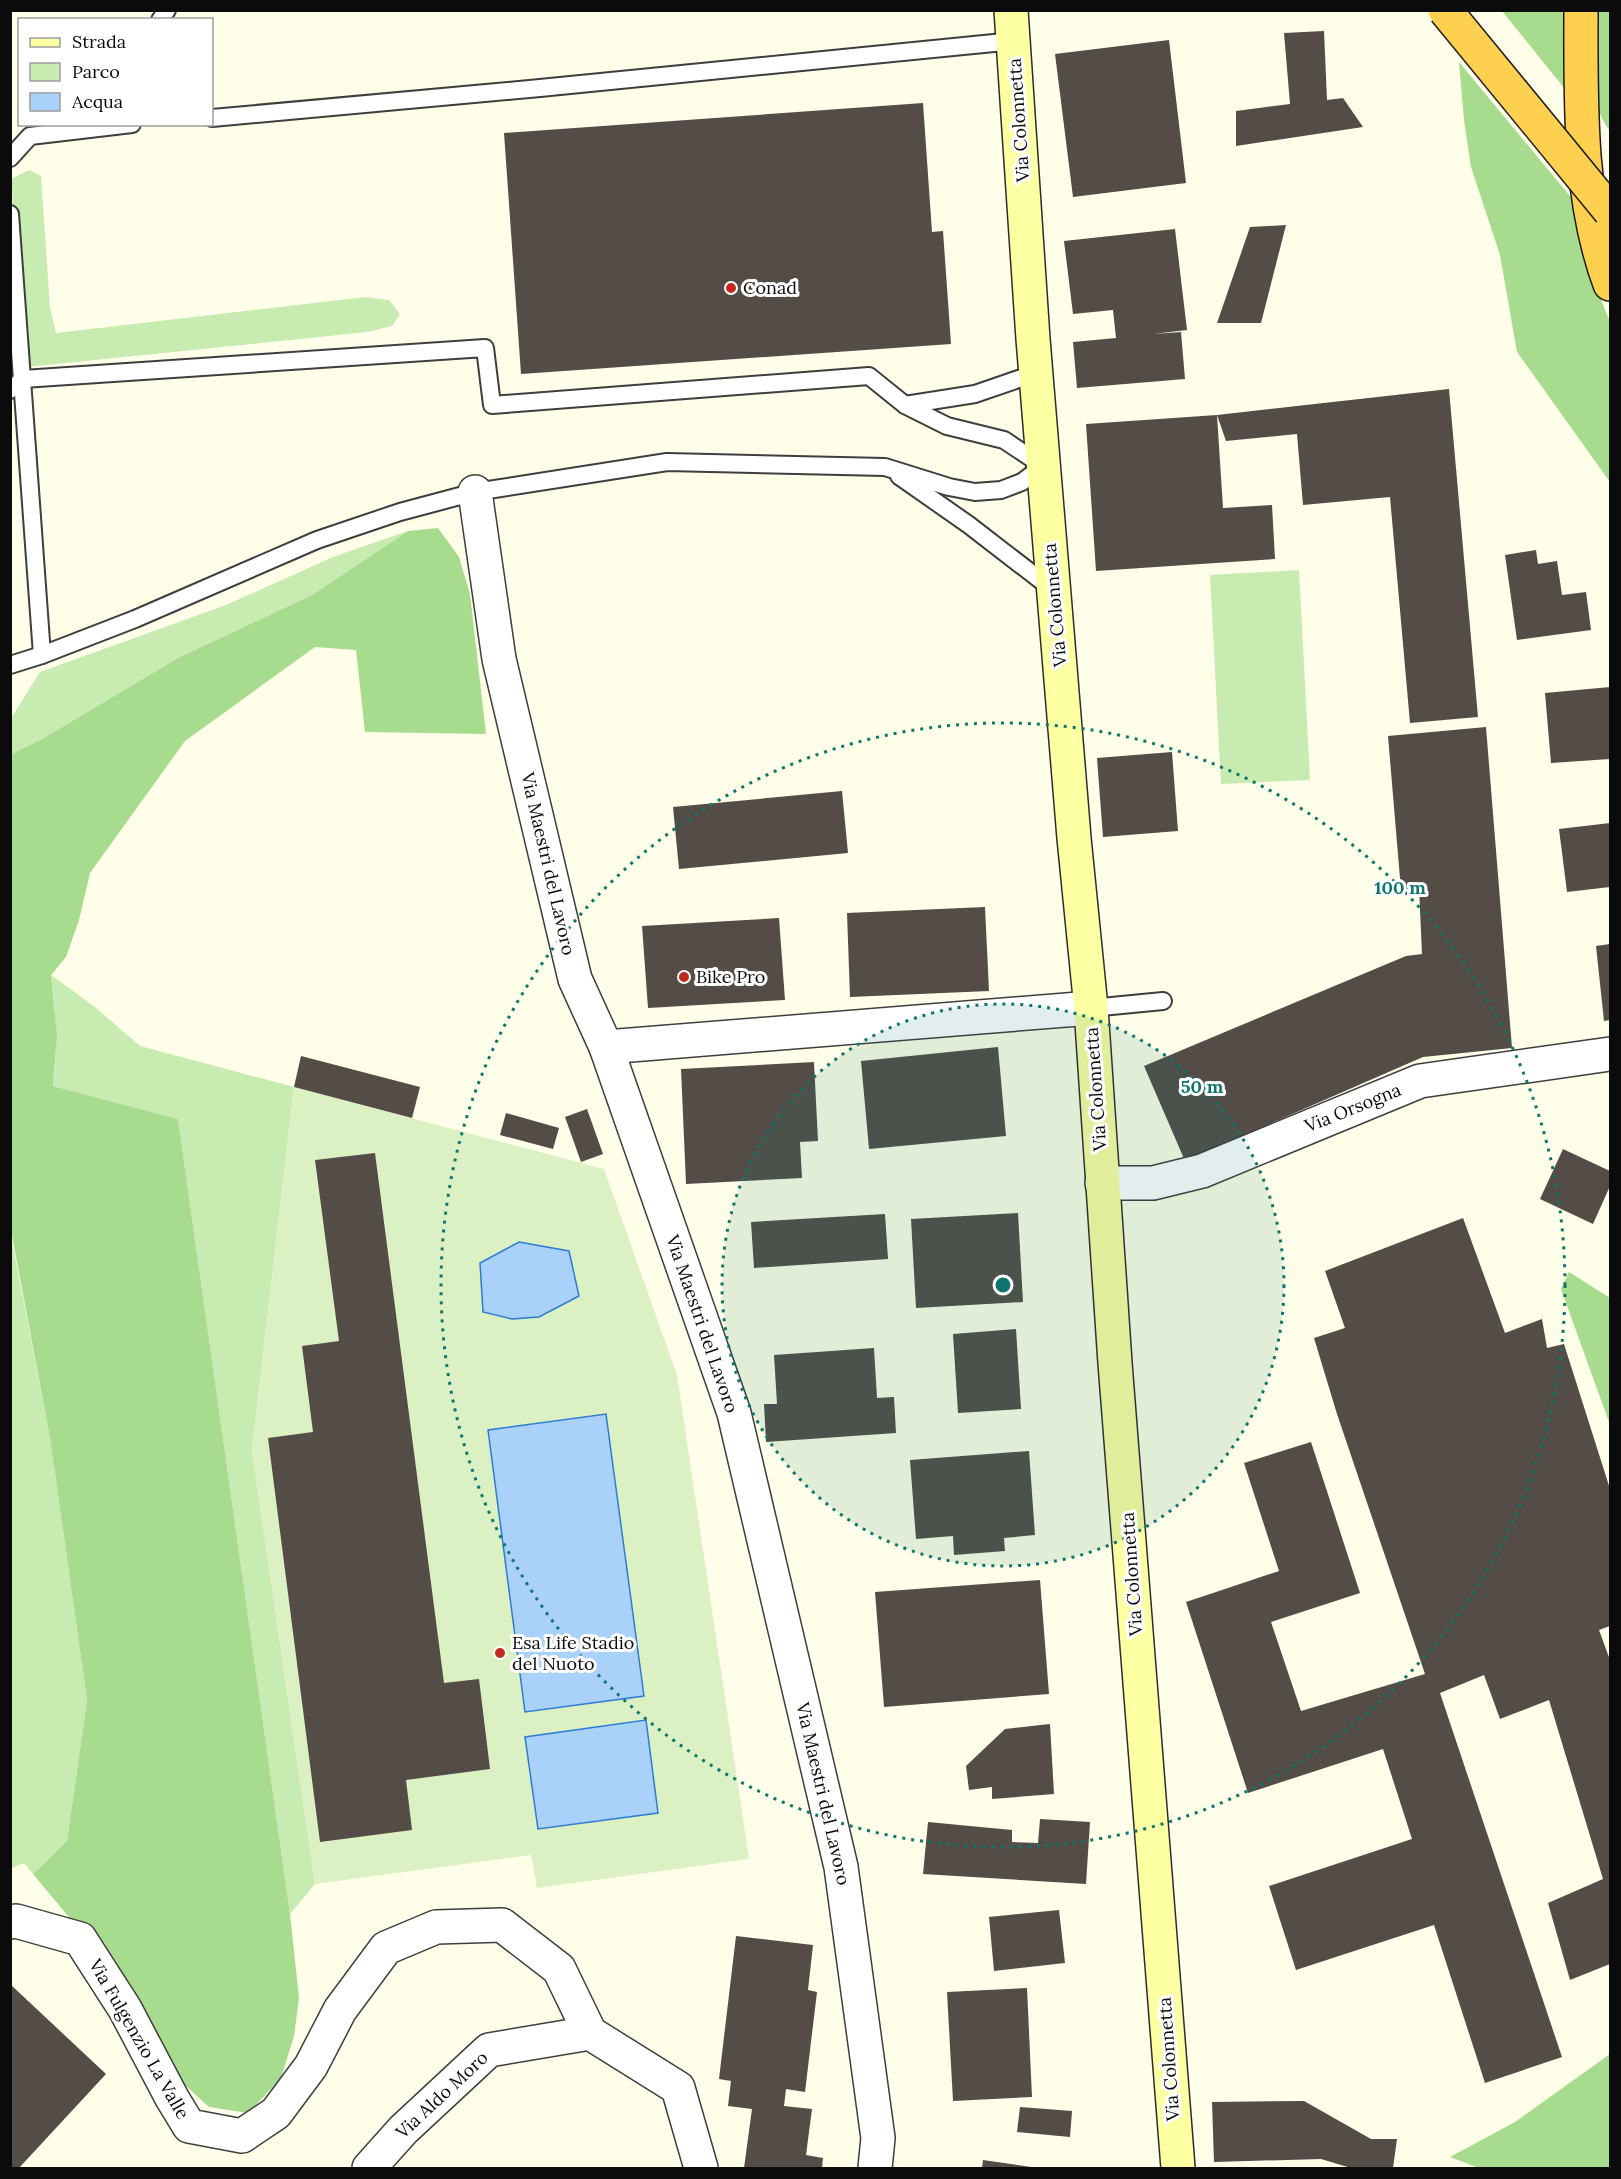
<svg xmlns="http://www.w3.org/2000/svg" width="1621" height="2179" viewBox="0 0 1621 2179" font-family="Lora,serif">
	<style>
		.green { fill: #c7ebb1 }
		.forest { fill: #a7dc8f }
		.pitch { fill: #dbf1c3 }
		.water { fill: #aad1f9; stroke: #2d7bd4; stroke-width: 1.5 }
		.building { fill: #544d47 }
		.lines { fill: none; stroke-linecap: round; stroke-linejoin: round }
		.service-casing { stroke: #3e3e3e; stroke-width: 20 }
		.minor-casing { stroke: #3e3e3e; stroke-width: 36 }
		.secondary-casing { stroke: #2d2d2d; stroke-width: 36 }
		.trunk-casing { stroke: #1c1c1c; stroke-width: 36 }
		.service { stroke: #fff; stroke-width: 16 }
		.minor { stroke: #fff; stroke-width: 33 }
		.secondary { stroke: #fdffa3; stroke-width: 33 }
		.trunk { stroke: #fed050; stroke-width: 33 }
		.trunk-bridge-casing { stroke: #1c1c1c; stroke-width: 36; stroke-linecap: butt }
		.trunk-bridge { stroke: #fed050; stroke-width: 33 }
		.ring { fill: none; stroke: #0f766e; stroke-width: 3; stroke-dasharray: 3 6 }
		.poi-dot { fill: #c12a1c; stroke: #fff; stroke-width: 2 }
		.labels { text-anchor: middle; stroke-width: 6; stroke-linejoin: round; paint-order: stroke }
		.street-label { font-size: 18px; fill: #0b0b0b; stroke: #fff }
		.poi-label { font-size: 18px; fill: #0b0b0b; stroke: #fff; text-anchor: start }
		.centre { fill: #0f766e; stroke: #fff; stroke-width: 3 }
		.ring-label { font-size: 18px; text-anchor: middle; font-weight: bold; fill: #0f766e; stroke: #fff; stroke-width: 6; stroke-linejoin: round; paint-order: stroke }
	</style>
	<rect width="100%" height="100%" fill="#fffee8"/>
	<g class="green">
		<path d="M29 170 41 176 50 308 56 333 365 297 389 300 400 314 392 326 367 332 27 367 11 179Z"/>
		<path d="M408 531 312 595 178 658 42 739 11 755 10 720 40 672 226 605 333 557Z"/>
		<path d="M1299 570 1310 780 1221 784 1210 575Z"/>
		<path d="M51 975 95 1007 140 1046 294 1087 252 1450 315 1884 290 1914 178 1119 53 1086C58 1048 56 1013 51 975Z"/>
		<path d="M10 1230 50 1438 87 1700 67 1841 33 1874 24 1863 10 1869Z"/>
	</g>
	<g class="forest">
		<path d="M1502 11H1572L1573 99Z"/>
		<path d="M1591 11H1610V131C1585 98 1591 50 1591 11Z"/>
		<path d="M1459 62 1574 201 1594 282 1610 322V482L1517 352 1500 255 1471 167 1464 120Z"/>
		<path d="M438 528 459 557 470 594 486 734 365 732 356 650 315 647 185 741 90 873 79 920 66 957 51 975 57 1035 53 1086 178 1119 290 1914 299 1998 294 2036 281 2078 248 2113 209 2107 166 2068 123 1982 33 1874 67 1841 87 1700 50 1438 11 1230 10 755 42 739 178 658 312 595 408 531Z"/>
		<path d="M1569 1272 1610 1298V1425L1561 1289Z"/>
		<path d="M1610 2054V2168H1479L1450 2157 1515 2122Z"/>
	</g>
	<path class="pitch" d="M294 1087 604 1169 677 1375 749 1859 537 1888 531 1855 315 1884 252 1450Z"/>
	<g class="water">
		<path d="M519 1242 569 1251 579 1296 539 1317 512 1319 483 1312 480 1263Z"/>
		<path d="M606 1414 644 1696 525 1712 488 1430Z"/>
		<path d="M646 1720 658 1813 538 1829 525 1737Z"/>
	</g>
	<g class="building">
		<path d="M1324 31 1327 100 1343 98 1363 127 1236 146V111L1290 104 1284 33Z"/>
		<path d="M1169 40 1186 183 1073 197 1055 54Z"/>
		<path d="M923 103 932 232 943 231 951 344 521 374 504 133Z"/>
		<path d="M1286 225 1261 323H1217L1250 227Z"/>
		<path d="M1175 229 1187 330 1153 334 1181 332 1185 379 1077 388 1073 342 1116 338 1113 310 1073 314 1064 241Z"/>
		<path d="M1449 389 1478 717 1410 723 1390 497 1303 505 1297 434 1226 441 1217 415Z"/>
		<path d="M1217 415 1223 508 1272 505 1275 559 1096 571 1086 424Z"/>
		<path d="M1536 550 1538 564 1557 561 1562 595 1586 592 1591 630 1517 640 1505 555Z"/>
		<path d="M1610 687V759L1551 763 1545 693Z"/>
		<path d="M1486 727 1512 1048 1423 1057 1185 1161 1144 1066 1406 956 1422 954 1419 887 1401 890 1388 736Z"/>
		<path d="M1172 752 1178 831 1103 837 1097 758Z"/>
		<path d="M842 791 848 853 679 869 673 807Z"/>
		<path d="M1610 823V887L1567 892 1559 829Z"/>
		<path d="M985 907 989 991 850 997 847 913Z"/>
		<path d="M779 918 785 1000 648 1008 642 926Z"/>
		<path d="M1610 944V1020L1604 1021 1596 946Z"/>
		<path d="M998 1047 1006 1136 869 1149 861 1061Z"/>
		<path d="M301 1056 420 1087 412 1118 294 1087Z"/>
		<path d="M814 1062 818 1141 800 1142 802 1178 686 1184 681 1069Z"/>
		<path d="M587 1109 603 1154 581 1162 565 1117Z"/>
		<path d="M506 1113 559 1128 553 1149 500 1135Z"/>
		<path d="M1563 1149 1610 1171V1186L1593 1224 1540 1199Z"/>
		<path d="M375 1153 444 1683 479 1679 490 1769 406 1780 412 1830 320 1842 268 1438 313 1432 302 1346 339 1341 315 1160Z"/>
		<path d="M1018 1213 1023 1302 916 1308 911 1219Z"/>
		<path d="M885 1214 888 1259 754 1268 751 1222Z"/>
		<path d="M1463 1218 1505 1333 1542 1319 1547 1348 1564 1344 1610 1489V1626L1599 1630 1610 1660V1964L1570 1980 1548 1903 1603 1879 1549 1700 1500 1719 1484 1675 1440 1693 1562 2057 1485 2083 1434 1925 1296 1970 1269 1886 1412 1839 1383 1749 1248 1793 1186 1602 1279 1571 1244 1463 1311 1442 1360 1593 1271 1622 1301 1711 1425 1674 1337 1414 1314 1338 1345 1328 1325 1271Z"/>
		<path d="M1016 1329 1021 1409 958 1413 953 1334Z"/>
		<path d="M874 1348 877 1398 894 1397 896 1433 766 1442 764 1404H777L774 1355Z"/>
		<path d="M1029 1451 1035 1535 1004 1538 1005 1551 954 1555 953 1536 916 1539 910 1460Z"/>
		<path d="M1040 1580 1049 1694 884 1707 875 1592Z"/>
		<path d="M1050 1724 1054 1794 992 1799V1787L969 1790 966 1766 1005 1729Z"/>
		<path d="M1040 1819 1090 1822 1086 1884 923 1874 928 1822 1012 1830V1842L1038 1843Z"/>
		<path d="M1059 1910 1065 1963 994 1971 989 1917Z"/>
		<path d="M736 1936 813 1945 808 1990 817 1992 805 2092 786 2089 784 2106 812 2109 806 2155 823 2158 822 2168H744L752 2109 728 2106 731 2081 719 2079Z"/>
		<path d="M10 1984 106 2074 19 2168H10Z"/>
		<path d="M1027 1988 1032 2097 953 2101 947 1992Z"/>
		<path d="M1304 2101 1371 2139H1397L1393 2168H1351L1321 2159 1214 2162 1212 2102Z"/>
		<path d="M1020 2107 1072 2111 1070 2137 1017 2132Z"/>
		<path d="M983 2160 1031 2167V2168H982Z"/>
	</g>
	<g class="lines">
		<g class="service-casing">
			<g id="service">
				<path d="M160 20 167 10"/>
				<path d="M212 118 540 88 1014 41"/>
				<path d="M10 158 30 136 132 124"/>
				<path d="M10 214 42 655"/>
				<path d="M10 390 23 379 485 348 492 405 869 376 905 405 947 426 1004 440 1043 466 1022 482 1001 490 975 492 949 487 885 467 667 462 475 492 400 512 317 540 135 619 42 655 10 665"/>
				<path d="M905 405 975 394 1036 373"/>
				<path d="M899 476 969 525 1052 589"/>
				<path d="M1091 1008 1163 1001"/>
			</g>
		</g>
		<g class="minor-casing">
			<g id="minor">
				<path d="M475 492 499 659 575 979 606 1047 734 1413 841 1867 878 2138 875 2168"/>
				<path d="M606 1047 1091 1008"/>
				<path d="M1102 1183H1153L1202 1171 1420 1081 1610 1054"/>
				<path d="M10 1922 16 1921 80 1939 125 2009 172 2098 189 2126 242 2136 276 2113 311 2066 340 2010 386 1948 436 1927 502 1925 559 1969 590 2033"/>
				<path d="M369 2168 403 2130 489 2050 590 2033 678 2088 701 2168"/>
			</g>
		</g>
		<g class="secondary-casing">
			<path id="secondary" d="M1011 10 1033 339 1074 838 1091 1008 1115 1363 1178 2168"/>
		</g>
		<g class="trunk-casing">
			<path id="trunk" d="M1581 10C1581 101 1578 198 1610 284"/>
		</g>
		<use href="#service" class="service"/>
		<use href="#minor" class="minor"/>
		<use href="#secondary" class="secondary"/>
		<use href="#trunk" class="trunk"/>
		<g class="trunk-bridge-casing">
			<path id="trunk-bridge" d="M1445 10 1610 211"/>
		</g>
		<use href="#trunk-bridge" class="trunk-bridge"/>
	</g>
	<circle cx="1003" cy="1285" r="281" fill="#0f766e" fill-opacity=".12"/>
	<g class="ring">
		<circle cx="1003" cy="1285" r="281"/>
		<circle cx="1003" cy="1285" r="562"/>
	</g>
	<g class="poi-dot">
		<circle cx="731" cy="288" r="6"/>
		<circle cx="684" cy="977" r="6"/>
		<circle cx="500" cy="1653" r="6"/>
	</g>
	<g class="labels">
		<g class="street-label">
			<text transform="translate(1019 120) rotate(-94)" y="6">Via Colonnetta</text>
			<text transform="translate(1055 605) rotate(-95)" y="6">Via Colonnetta</text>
			<text transform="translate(548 864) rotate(77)" y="6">Via Maestri del Lavoro</text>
			<text transform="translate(1096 1089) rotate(-94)" y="6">Via Colonnetta</text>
			<text transform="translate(1353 1108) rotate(-22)" y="6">Via Orsogna</text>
			<text transform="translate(702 1324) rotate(71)" y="6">Via Maestri del Lavoro</text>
			<text transform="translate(1132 1574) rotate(-94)" y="6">Via Colonnetta</text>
			<text transform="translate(823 1794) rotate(77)" y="6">Via Maestri del Lavoro</text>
			<text transform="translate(139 2039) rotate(60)" y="6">Via Fulgenzio La Valle</text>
			<text transform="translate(1169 2059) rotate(-94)" y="6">Via Colonnetta</text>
			<text transform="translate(442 2095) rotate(-43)" y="6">Via Aldo Moro</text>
		</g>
		<g class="poi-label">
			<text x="743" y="294">Conad</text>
			<text x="696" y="983">Bike Pro</text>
			<text x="512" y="1649">Esa Life Stadio<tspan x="512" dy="21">del Nuoto</tspan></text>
		</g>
	</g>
	<circle cx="1003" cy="1285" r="9" class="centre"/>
	<g class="ring-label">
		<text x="1400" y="894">100 m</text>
		<text x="1202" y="1093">50 m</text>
	</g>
	<rect width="1621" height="2179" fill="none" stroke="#0b0b0b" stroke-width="24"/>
	<rect x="18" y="18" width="195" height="108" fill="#ffffff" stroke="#9d9d9d" stroke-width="1.5"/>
	<rect x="30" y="38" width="30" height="9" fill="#fdffa3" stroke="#9d9d9d" stroke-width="1.5"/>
	<text x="72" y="48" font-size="18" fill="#0b0b0b">Strada</text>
	<rect x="30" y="63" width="30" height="18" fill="#c7ebb1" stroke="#9d9d9d" stroke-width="1.5"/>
	<text x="72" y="78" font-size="18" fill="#0b0b0b">Parco</text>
	<rect x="30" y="93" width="30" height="18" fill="#aad1f9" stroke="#9d9d9d" stroke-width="1.5"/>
	<text x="72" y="108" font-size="18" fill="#0b0b0b">Acqua</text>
</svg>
